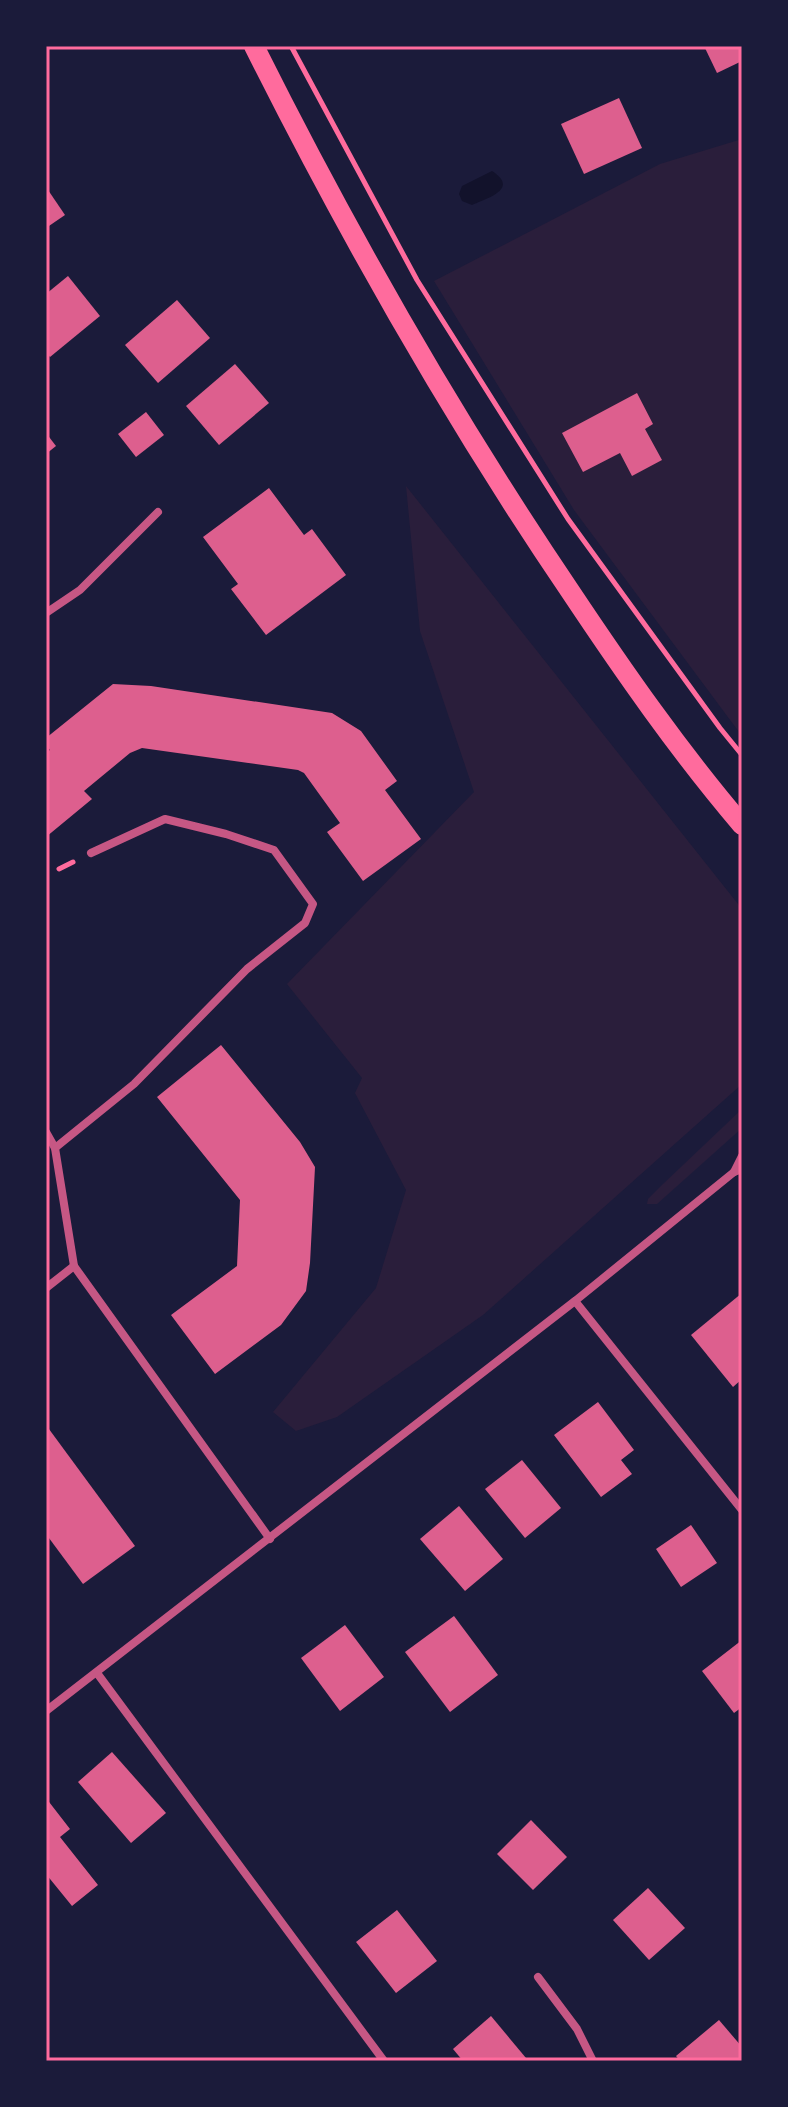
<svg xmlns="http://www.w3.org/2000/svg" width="788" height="2107" viewBox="0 0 788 2107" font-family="Figtree,sans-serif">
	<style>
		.green { fill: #2a1e3b }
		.water { fill: #12122b }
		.building { fill: #dd5f8e }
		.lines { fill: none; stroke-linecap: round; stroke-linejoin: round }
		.path { stroke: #ff6b9d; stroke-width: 5 }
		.minor { stroke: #c65784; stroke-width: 8 }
		.primary { stroke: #ff6b9d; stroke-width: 20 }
		.neatline { fill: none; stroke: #ff6b9d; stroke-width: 3 }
	</style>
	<rect width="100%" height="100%" fill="#1b1b3a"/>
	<g class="green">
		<path d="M742 139V736L574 510 434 281 660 164Z"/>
		<path d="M406 486 742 909V1084L483 1315 337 1417 296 1431 273 1412 376 1288 406 1190 355 1093 362 1078 287 984 474 792 420 631Z"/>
		<path d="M742 1109V1128L657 1204H647L648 1199 662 1185Z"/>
	</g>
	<path class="water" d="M492 171C520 189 487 198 472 205L462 201 459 194 462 186Z"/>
	<g class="building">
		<path d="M704 46H742V61L717 73Z"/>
		<path d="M619 98 642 148 584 174 561 124Z"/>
		<path d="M46 187 65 215 46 228Z"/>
		<path d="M68 276 100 316 50 357 46 352V294Z"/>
		<path d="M177 300 210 338 158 383 125 345Z"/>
		<path d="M235 364 269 403 219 445 186 406Z"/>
		<path d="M637 393 653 424 645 429 662 460 632 476 620 453 583 472 562 433Z"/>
		<path d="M146 412 164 435 136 457 118 434Z"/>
		<path d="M46 433 56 446 46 454Z"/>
		<path d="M269 488 304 535 312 529 346 575 266 635 231 589 238 584 203 537Z"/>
		<path d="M113 684 151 686 332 713 361 731 397 781 385 790 421 839 363 881 327 832 340 823 304 773 298 770 142 748 130 753 84 791 92 799 46 837V753L50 750 46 744V738Z"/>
		<path d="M221 1045 300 1142 315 1167 310 1263 306 1291 281 1325 215 1374 171 1315 237 1266 240 1200 157 1097Z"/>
		<path d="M742 1293V1379L733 1387 691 1335Z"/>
		<path d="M598 1402 634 1450 621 1460 632 1474 601 1497 554 1435Z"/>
		<path d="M46 1425 135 1546 83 1584 46 1534Z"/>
		<path d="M522 1460 561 1508 525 1538 485 1489Z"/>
		<path d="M459 1506 503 1559 465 1591 420 1539Z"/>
		<path d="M691 1525 717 1563 681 1587 656 1549Z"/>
		<path d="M454 1616 498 1675 450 1712 405 1652Z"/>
		<path d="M345 1625 384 1677 340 1711 301 1658Z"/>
		<path d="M742 1640V1707L734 1713 702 1671Z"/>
		<path d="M112 1752 166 1813 131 1843 78 1782Z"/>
		<path d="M46 1798 70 1829 60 1837 98 1885 72 1906 46 1874Z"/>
		<path d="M531 1820 567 1857 533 1890 497 1854Z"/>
		<path d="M648 1888 685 1928 649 1960 613 1920Z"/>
		<path d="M397 1910 437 1961 396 1993 356 1942Z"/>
		<path d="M491 2016 526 2058 522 2061H463L453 2049Z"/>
		<path d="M719 2020 742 2047V2061H680L676 2056Z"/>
	</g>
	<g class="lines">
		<g class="path">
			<path d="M291 46 417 280 568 519 720 728 742 755"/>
			<path d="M59 869 73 862"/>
		</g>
		<g class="minor">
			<path d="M46 613 80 590 158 512"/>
			<path d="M46 1132 55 1148 74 1266 270 1539"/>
			<path d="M55 1148 134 1084 247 969 305 923 313 904 274 850 226 834 165 819 91 853"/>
			<path d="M734 1172 742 1156"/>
			<path d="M46 1288 74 1266"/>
			<path d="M575 1301 742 1510"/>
			<path d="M97 1673 384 2061"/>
			<path d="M46 1711 575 1301 734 1172 742 1169"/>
			<path d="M538 1977 577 2029 593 2061"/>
		</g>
		<path class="primary" d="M254 46C348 234 452 417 570 591 624 672 679 751 742 825"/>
	</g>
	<rect width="788" height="2107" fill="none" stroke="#1b1b3a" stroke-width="96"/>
	<rect x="48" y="48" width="692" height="2011" class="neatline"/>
</svg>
